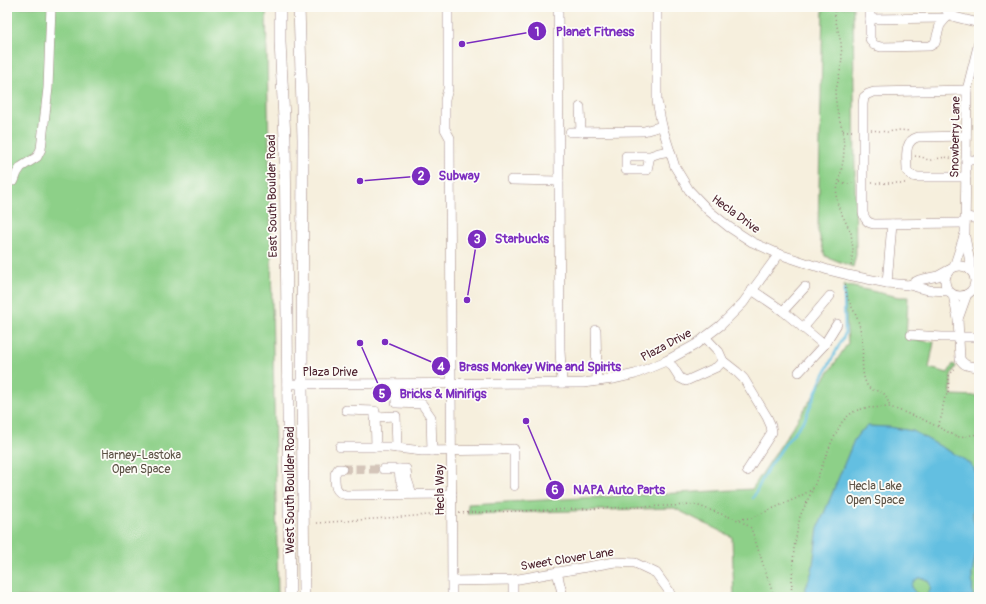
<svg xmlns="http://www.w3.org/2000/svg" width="986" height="604" viewBox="0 0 986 604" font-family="Pangolin,sans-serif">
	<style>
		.green { fill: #8dd088; stroke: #6c785a }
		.water { fill: #63bfe1; stroke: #566f86; fill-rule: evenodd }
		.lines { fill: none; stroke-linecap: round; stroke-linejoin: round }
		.stream { stroke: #63bfe1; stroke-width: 2.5 }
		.minor-tunnel { stroke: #d4c5b9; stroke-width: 9; stroke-dasharray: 9 4.5; stroke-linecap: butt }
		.minor-casing { stroke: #a08784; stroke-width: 10 }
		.major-casing { stroke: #a08784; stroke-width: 12 }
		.path { stroke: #a08784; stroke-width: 1.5; stroke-dasharray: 1 3; stroke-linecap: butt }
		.minor { stroke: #fff; stroke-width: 9 }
		.major { stroke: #fff; stroke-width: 11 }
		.labels { text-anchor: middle; stroke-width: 3.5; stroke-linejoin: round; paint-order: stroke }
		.street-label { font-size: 12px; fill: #4a1f2b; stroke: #fdfcf7 }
		.park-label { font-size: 12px; fill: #5e5447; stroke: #fdfcf7 }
		.leader { fill: none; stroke: #7b2cbf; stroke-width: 1.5 }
		.callout-dot { fill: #7b2cbf; stroke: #fdfcf7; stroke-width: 1.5 }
		.mark-label { font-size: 12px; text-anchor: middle; font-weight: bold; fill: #fff }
		.callout-label { font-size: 13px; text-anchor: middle; font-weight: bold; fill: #7b2cbf; stroke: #fdfcf7; stroke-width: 3.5; stroke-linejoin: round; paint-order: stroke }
	</style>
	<rect width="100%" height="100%" fill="#fdfcf7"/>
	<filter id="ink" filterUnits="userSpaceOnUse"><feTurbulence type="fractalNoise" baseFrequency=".025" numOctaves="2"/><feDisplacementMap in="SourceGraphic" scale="8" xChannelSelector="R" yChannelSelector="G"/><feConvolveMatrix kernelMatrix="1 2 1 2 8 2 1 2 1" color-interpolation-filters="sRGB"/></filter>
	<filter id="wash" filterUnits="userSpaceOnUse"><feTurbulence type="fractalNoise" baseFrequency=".012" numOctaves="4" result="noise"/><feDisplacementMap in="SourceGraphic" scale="16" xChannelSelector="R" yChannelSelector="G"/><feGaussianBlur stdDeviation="0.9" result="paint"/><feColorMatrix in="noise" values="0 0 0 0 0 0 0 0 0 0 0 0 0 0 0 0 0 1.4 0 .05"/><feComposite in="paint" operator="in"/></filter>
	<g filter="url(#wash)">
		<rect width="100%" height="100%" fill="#f6efdd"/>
		<g class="green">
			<path d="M7 7H266L278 597H7Z"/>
			<path d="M823 7H853L856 255 853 267 825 256 818 231Z"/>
			<path d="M844 285 899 297H908L906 339 934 342 929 368 948 373 953 364 956 366 951 375V395L979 396V597H734L732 537 674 508 468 514V504L752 489 848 343Z"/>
		</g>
		<path class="water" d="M868 426 889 427 913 431 965 460 973 467 978 477V497L973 512V518L976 529 977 546 972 575 973 597H804L805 590 812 571 818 528 854 440 860 432ZM919 578C926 578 932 582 930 590 925 604 900 587 919 578Z"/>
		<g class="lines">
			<path class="stream" d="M753 498 766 472 785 444 805 419 821 380 845 334 844 290"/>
		</g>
	</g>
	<g filter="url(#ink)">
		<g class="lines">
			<path class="minor-tunnel" d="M342 469H383"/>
			<g class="minor-casing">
				<g id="minor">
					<path d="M448 7V89L445 100V129L450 138 452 597"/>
					<path d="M558 7 560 351 562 383"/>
					<path d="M657 7V101L662 126 675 167 689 190 709 211 729 227 752 242 779 254 815 266H816L828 270 848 275 887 283 909 285 920 288 929 290 948 291"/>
					<path d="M870 7V39L874 45 881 47 930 46 935 43 940 25 950 13"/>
					<path d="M943 7 955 17 979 23"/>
					<path d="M870 19 946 18"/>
					<path d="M580 107 581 132"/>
					<path d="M570 132 644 131 662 126"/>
					<path d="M650 156 647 170H626V156H650L659 153 670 151"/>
					<path d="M966 160H979"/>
					<path d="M966 177H918L912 176 907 171C907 158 903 141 918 137L966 136"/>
					<path d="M511 180 559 181"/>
					<path d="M14 181 17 173 21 167 37 157 41 149 48 88 51 7"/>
					<path d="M966 217 979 219"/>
					<path d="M965 223 874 224C867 223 865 219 863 213V104L864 97 868 94 874 92 967 90"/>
					<path d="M965 237 970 262V270"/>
					<circle cx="960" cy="281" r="15"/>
					<path d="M954 267 965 233 967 90 979 42"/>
					<path d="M887 283 892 224"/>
					<path d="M909 285 919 280 938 276 949 270"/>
					<path d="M752 290 783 311 824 345 799 372"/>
					<path d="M953 295 958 319 960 359C965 367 970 366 979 367"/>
					<path d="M783 311 805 287"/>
					<path d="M958 319 967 294"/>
					<path d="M803 328 830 296"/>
					<path d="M596 330 597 381"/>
					<path d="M911 335 942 337H979"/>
					<path d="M824 345 837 324"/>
					<path d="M666 361 673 367 680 378 686 381 717 367 723 361 719 352 705 337"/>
					<path d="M723 361 737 372 744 379 767 417 771 426 772 432 747 471"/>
					<path d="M287 384 583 383 613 379 635 374 666 361 695 345 721 325 743 303 779 254"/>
					<path d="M395 384 396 403 422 404 431 417 432 451"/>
					<path d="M346 410 375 411 376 447"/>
					<path d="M375 417 396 416 397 448"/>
					<path d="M340 447H389L422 451 500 450"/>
					<path d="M494 450 514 449V486"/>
					<path d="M342 469H338L335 474C335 484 334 492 346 495L452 494"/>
					<path d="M383 469H406L407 479 412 494"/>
					<path d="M399 469 400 479 405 494"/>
					<path d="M557 572 563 597"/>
					<path d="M513 580V597"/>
					<path d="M452 581 513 580 615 562 635 563 656 573 669 591 671 597"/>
				</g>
			</g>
			<g class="major-casing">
				<g id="major">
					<path d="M280 7V42L285 138 290 597"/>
					<path d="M299 7 303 139 302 384 304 597"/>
				</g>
			</g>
			<g class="path">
				<path d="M813 7H835"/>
				<path d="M835 7V18L841 43 842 57 841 67 835 95 837 110 843 131 844 151 843 162 836 195 838 206 851 233 853 249 851 267"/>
				<path d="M871 130 887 132 900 130 909 131"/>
				<path d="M843 131H855"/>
				<path d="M915 156 922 157 928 160H931L945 157 954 159 958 160"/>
				<path d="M840 182 848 184 854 183"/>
				<path d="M872 183H906"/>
				<path d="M846 284C844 297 853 307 857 318 859 323 860 328 861 333 865 350 859 370 867 385 872 393 878 389 883 393 887 396 888 402 890 407"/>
				<path d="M938 426 942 415 943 406 945 397 948 393 949 376 955 368"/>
				<path d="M459 513 696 505 741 521 751 528 774 597"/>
				<path d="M739 519 751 518 797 498 813 489"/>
				<path d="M317 523 443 514"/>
				<path d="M791 597 794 548 800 516 812 491 832 441 842 422 849 415 855 411 865 408 890 407 922 419 958 437 979 434"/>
			</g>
			<use href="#minor" class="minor"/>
			<use href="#major" class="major"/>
		</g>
	</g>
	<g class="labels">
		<g class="street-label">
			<text transform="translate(955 137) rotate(-89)" y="4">Snowberry Lane</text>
			<text transform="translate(272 196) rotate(-91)" y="4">East South Boulder Road</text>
			<text transform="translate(736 214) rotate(36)" y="4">Hecla Drive</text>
			<text transform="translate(666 345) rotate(-28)" y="4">Plaza Drive</text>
			<text x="330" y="376">Plaza Drive</text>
			<text transform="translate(290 490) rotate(-90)" y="4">West South Boulder Road</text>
			<text transform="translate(440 490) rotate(-90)" y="4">Hecla Way</text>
			<text transform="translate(567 559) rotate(-9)" y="4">Sweet Clover Lane</text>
		</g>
		<g class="park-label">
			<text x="141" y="459">Harney-Lastoka<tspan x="141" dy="14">Open Space</tspan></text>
			<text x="875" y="490">Hecla Lake<tspan x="875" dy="14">Open Space</tspan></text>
		</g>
	</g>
	<path class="leader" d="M462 44L537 31M360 181L421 176M467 300L477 239M385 342L441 366M360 343L382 393M526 421L555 490"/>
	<g class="callout-dot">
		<circle cx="462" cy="44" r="4"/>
		<circle cx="360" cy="181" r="4"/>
		<circle cx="467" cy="300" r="4"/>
		<circle cx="385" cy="342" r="4"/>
		<circle cx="360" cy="343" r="4"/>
		<circle cx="526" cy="421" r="4"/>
		<circle cx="537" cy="31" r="10"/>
		<circle cx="421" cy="176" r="10"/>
		<circle cx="477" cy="239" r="10"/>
		<circle cx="441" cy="366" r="10"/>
		<circle cx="382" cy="393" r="10"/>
		<circle cx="555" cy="490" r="10"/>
	</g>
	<g class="mark-label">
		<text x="537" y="36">1</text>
		<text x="421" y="180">2</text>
		<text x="477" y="243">3</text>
		<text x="441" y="371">4</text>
		<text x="382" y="398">5</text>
		<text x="555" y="494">6</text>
	</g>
	<g class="callout-label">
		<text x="595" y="36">Planet Fitness</text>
		<text x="459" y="180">Subway</text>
		<text x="522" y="243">Starbucks</text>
		<text x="540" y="371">Brass Monkey Wine and Spirits</text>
		<text x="443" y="398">Bricks &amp; Minifigs</text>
		<text x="619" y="494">NAPA Auto Parts</text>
	</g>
	<rect width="986" height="604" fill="none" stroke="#fdfcf7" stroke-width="24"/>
</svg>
